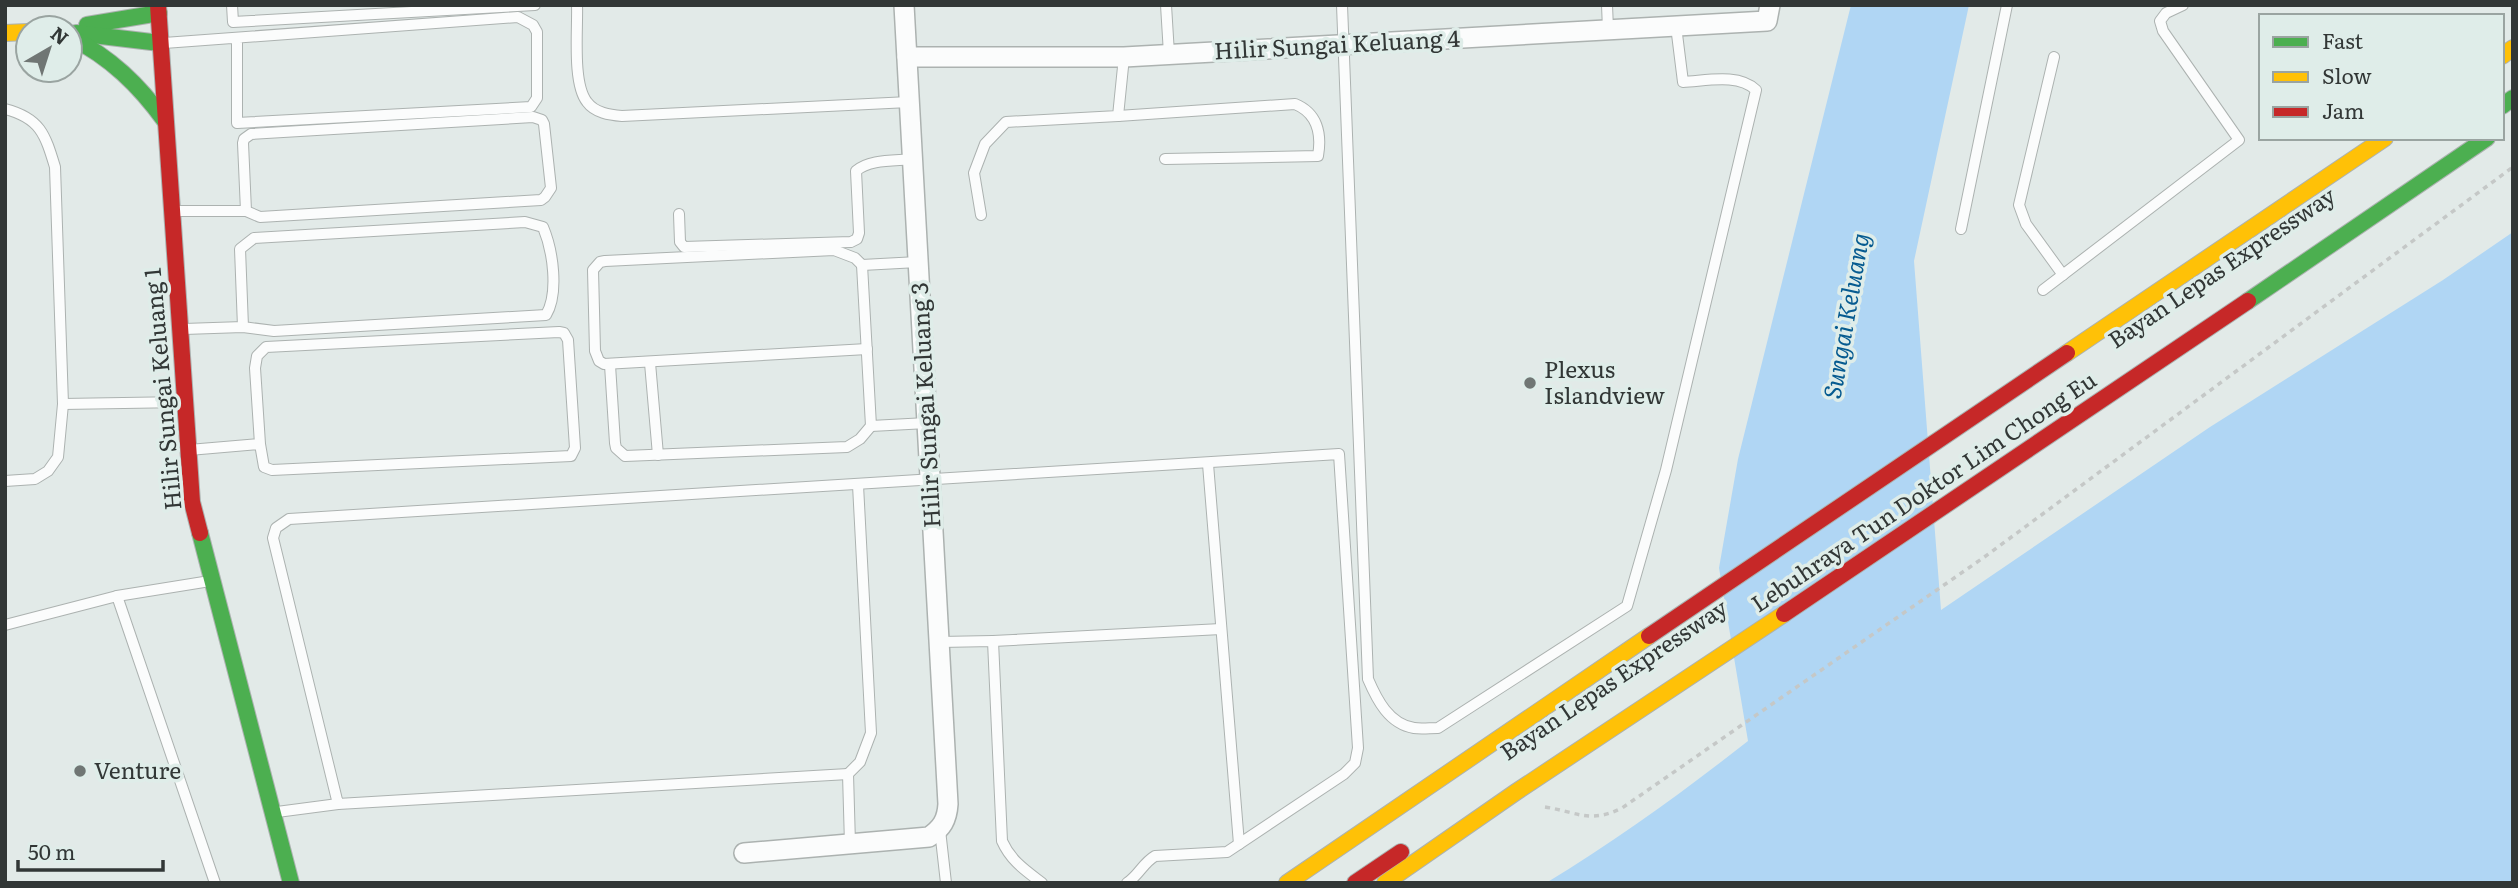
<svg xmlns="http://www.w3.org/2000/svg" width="2518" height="888" viewBox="0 0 2518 888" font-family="Literata,serif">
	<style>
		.water { fill: #b0d6f4 }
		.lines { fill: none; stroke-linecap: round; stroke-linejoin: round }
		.lane-casing { stroke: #acb2b0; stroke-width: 12 }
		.street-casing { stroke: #acb2b0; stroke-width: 22 }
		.fast-casing { stroke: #acb2b0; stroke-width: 18 }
		.slow-casing { stroke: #acb2b0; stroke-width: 18 }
		.jam-casing { stroke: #acb2b0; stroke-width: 18 }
		.path { stroke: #c5c8c7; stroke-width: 3.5; stroke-dasharray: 5 5; stroke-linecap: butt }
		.lane { stroke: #fbfcfc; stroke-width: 10 }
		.street { stroke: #fbfcfc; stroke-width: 19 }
		.fast { stroke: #4caf50; stroke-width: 16 }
		.slow { stroke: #ffc107; stroke-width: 16 }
		.jam { stroke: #c62828; stroke-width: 16 }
		.poi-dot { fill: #707674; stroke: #dfede9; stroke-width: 2.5 }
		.labels { text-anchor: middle; stroke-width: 7; stroke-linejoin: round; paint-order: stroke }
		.street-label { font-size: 23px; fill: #323736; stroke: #dfede9 }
		.poi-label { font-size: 23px; fill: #323736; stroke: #dfede9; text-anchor: start }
		.water-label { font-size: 24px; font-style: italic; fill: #065b90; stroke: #dfede9 }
	</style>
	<rect width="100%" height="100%" fill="#e2eae8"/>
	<path class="water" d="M1851 5H1969L1914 261 1941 610 2210 427 2443 280 2513 232V883H1546C1617 840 1683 792 1748 741L1719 568 1738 459Z"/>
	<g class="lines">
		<g class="lane-casing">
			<g id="lane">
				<path d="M232 5 233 22 535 5"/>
				<path d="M577 5C578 29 572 83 587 102 595 113 610 115 622 116L909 102"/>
				<path d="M1166 5 1169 54"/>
				<path d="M1342 5 1368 679C1377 700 1389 724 1414 728 1421 729 1430 728 1438 728L1627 606 1666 470 1756 90C1738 73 1706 81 1683 82L1676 26"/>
				<path d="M1607 5 1608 29"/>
				<path d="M164 43 518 17 533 25 537 32V98L531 107 237 123V38"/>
				<path d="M2054 57 2019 205 2026 224 2063 275"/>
				<path d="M5 109C40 118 45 134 55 167L63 404 58 457 48 471 35 479 5 481"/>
				<path d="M1118 116 1295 104C1317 113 1322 133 1318 156L1165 159"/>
				<path d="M175 211H246L243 143 244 139 251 134 533 117 542 120 544 124 551 188 545 197 541 200 260 217 246 211"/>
				<path d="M679 214 680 242 684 247 851 242 857 239 859 233 856 171C869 159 895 161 913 159"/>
				<path d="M981 215 974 173 985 144 1006 122 1118 116 1124 57"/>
				<path d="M1961 229 2007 5"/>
				<path d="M862 265 871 426 927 423"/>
				<path d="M2043 290 2239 140 2163 31 2160 21 2166 13 2183 5"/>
				<path d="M184 329 243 327 240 249 254 238 525 222 543 227C553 251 559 293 546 315L274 331 243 327"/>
				<path d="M867 349 604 364 599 361 595 351 593 270 600 262 605 261 834 250 855 258 862 265 918 262"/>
				<path d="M650 363 658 455"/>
				<path d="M610 365 615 443 616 448 625 456 847 447 860 439 871 426"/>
				<path d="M63 404 184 402"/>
				<path d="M189 450 260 444 255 368 257 356 266 347 559 332 564 333 568 340 575 448 571 456 272 470 264 467 260 444"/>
				<path d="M1208 464 1239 844"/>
				<path d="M117 596 210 581"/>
				<path d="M5 625 117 596 215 883"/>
				<path d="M993 641 1221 629"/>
				<path d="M940 642 993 641 1002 841C1011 861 1025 870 1042 883"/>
				<path d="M848 774 338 804 273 538 276 528 289 519 1339 454 1358 748 1355 763 1344 774 1227 852 1155 856C1143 863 1139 875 1127 883"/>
				<path d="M277 812 338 804"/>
				<path d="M940 830 946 883"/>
				<path d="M850 844 848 774 860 762 871 733 858 485"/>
			</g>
		</g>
		<g class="street-casing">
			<g id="street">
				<path d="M907 57H1124L1767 21 1770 5"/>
				<path d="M744 853 929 837C942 828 947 820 948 804L904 5"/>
			</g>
		</g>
		<g class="fast-casing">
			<g id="fast">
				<path d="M87 25 159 13"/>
				<path d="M76 33 160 43"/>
				<path d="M70 37C110 57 139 85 165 121"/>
				<path d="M2502 106 2513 98"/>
				<path d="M2248 301 2487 138"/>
				<path d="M200 533 291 883"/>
			</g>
		</g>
		<g class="slow-casing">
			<g id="slow">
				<path d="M5 33 28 32"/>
				<path d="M2502 56 2513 48"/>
				<path d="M2067 353 2385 138"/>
				<path d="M1287 883 1649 636"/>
				<path d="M1385 883 1516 792 1784 614"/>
			</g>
		</g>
		<g class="jam-casing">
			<g id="jam">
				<path d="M158 5 192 502 200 533"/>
				<path d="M1784 614 2248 301"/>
				<path d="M1649 636 2067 353"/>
				<path d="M1355 883 1401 852"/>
			</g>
		</g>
		<path class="path" d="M1545 807C1577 812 1590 824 1622 808L1983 558 2513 167"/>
		<use href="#lane" class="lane"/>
		<use href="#street" class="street"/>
		<use href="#fast" class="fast"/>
		<use href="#slow" class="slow"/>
		<use href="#jam" class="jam"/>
	</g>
	<g class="poi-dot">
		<circle cx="1530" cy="383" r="7"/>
		<circle cx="80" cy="771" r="7"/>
	</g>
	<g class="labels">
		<g class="street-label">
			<text transform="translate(1337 45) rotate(-3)" y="8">Hilir Sungai Keluang 4</text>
			<text transform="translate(2222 268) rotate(-34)" y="8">Bayan Lepas Expressway</text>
			<text transform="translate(163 389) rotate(-95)" y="8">Hilir Sungai Keluang 1</text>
			<text transform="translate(926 405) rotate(-93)" y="8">Hilir Sungai Keluang 3</text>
			<text transform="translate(1924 492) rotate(-34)" y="8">Lebuhraya Tun Doktor Lim Chong Eu</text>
			<text transform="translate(1614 680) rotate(-34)" y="8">Bayan Lepas Expressway</text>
		</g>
		<g class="poi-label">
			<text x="1544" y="378">Plexus<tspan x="1544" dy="26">Islandview</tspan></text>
			<text x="94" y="779">Venture</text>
		</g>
		<g class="water-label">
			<text transform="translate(1847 316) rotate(-80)" y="8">Sungai Keluang</text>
		</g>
	</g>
	<rect width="2518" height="888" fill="none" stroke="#323736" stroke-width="14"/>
	<rect x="2259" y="14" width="245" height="126" fill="#dfede9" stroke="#9aa4a1" stroke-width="2"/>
	<rect x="2273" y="37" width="35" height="10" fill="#4caf50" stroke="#9aa4a1" stroke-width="2"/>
	<text x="2322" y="49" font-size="21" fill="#323736">Fast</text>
	<rect x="2273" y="72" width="35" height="10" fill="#ffc107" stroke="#9aa4a1" stroke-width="2"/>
	<text x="2322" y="84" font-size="21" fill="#323736">Slow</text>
	<rect x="2273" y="107" width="35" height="10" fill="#c62828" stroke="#9aa4a1" stroke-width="2"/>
	<text x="2322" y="119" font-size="21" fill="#323736">Jam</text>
	<g transform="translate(49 49) rotate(39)"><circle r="33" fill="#dfede9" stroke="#9aa4a1" stroke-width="2"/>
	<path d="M0-5L12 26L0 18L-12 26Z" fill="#707674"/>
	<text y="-10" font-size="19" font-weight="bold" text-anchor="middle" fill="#323736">N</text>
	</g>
	<path d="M18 860v10h145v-10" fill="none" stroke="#323736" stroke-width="3.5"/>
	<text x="28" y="860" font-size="21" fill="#323736" stroke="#dfede9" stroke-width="5" paint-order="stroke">50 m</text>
</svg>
